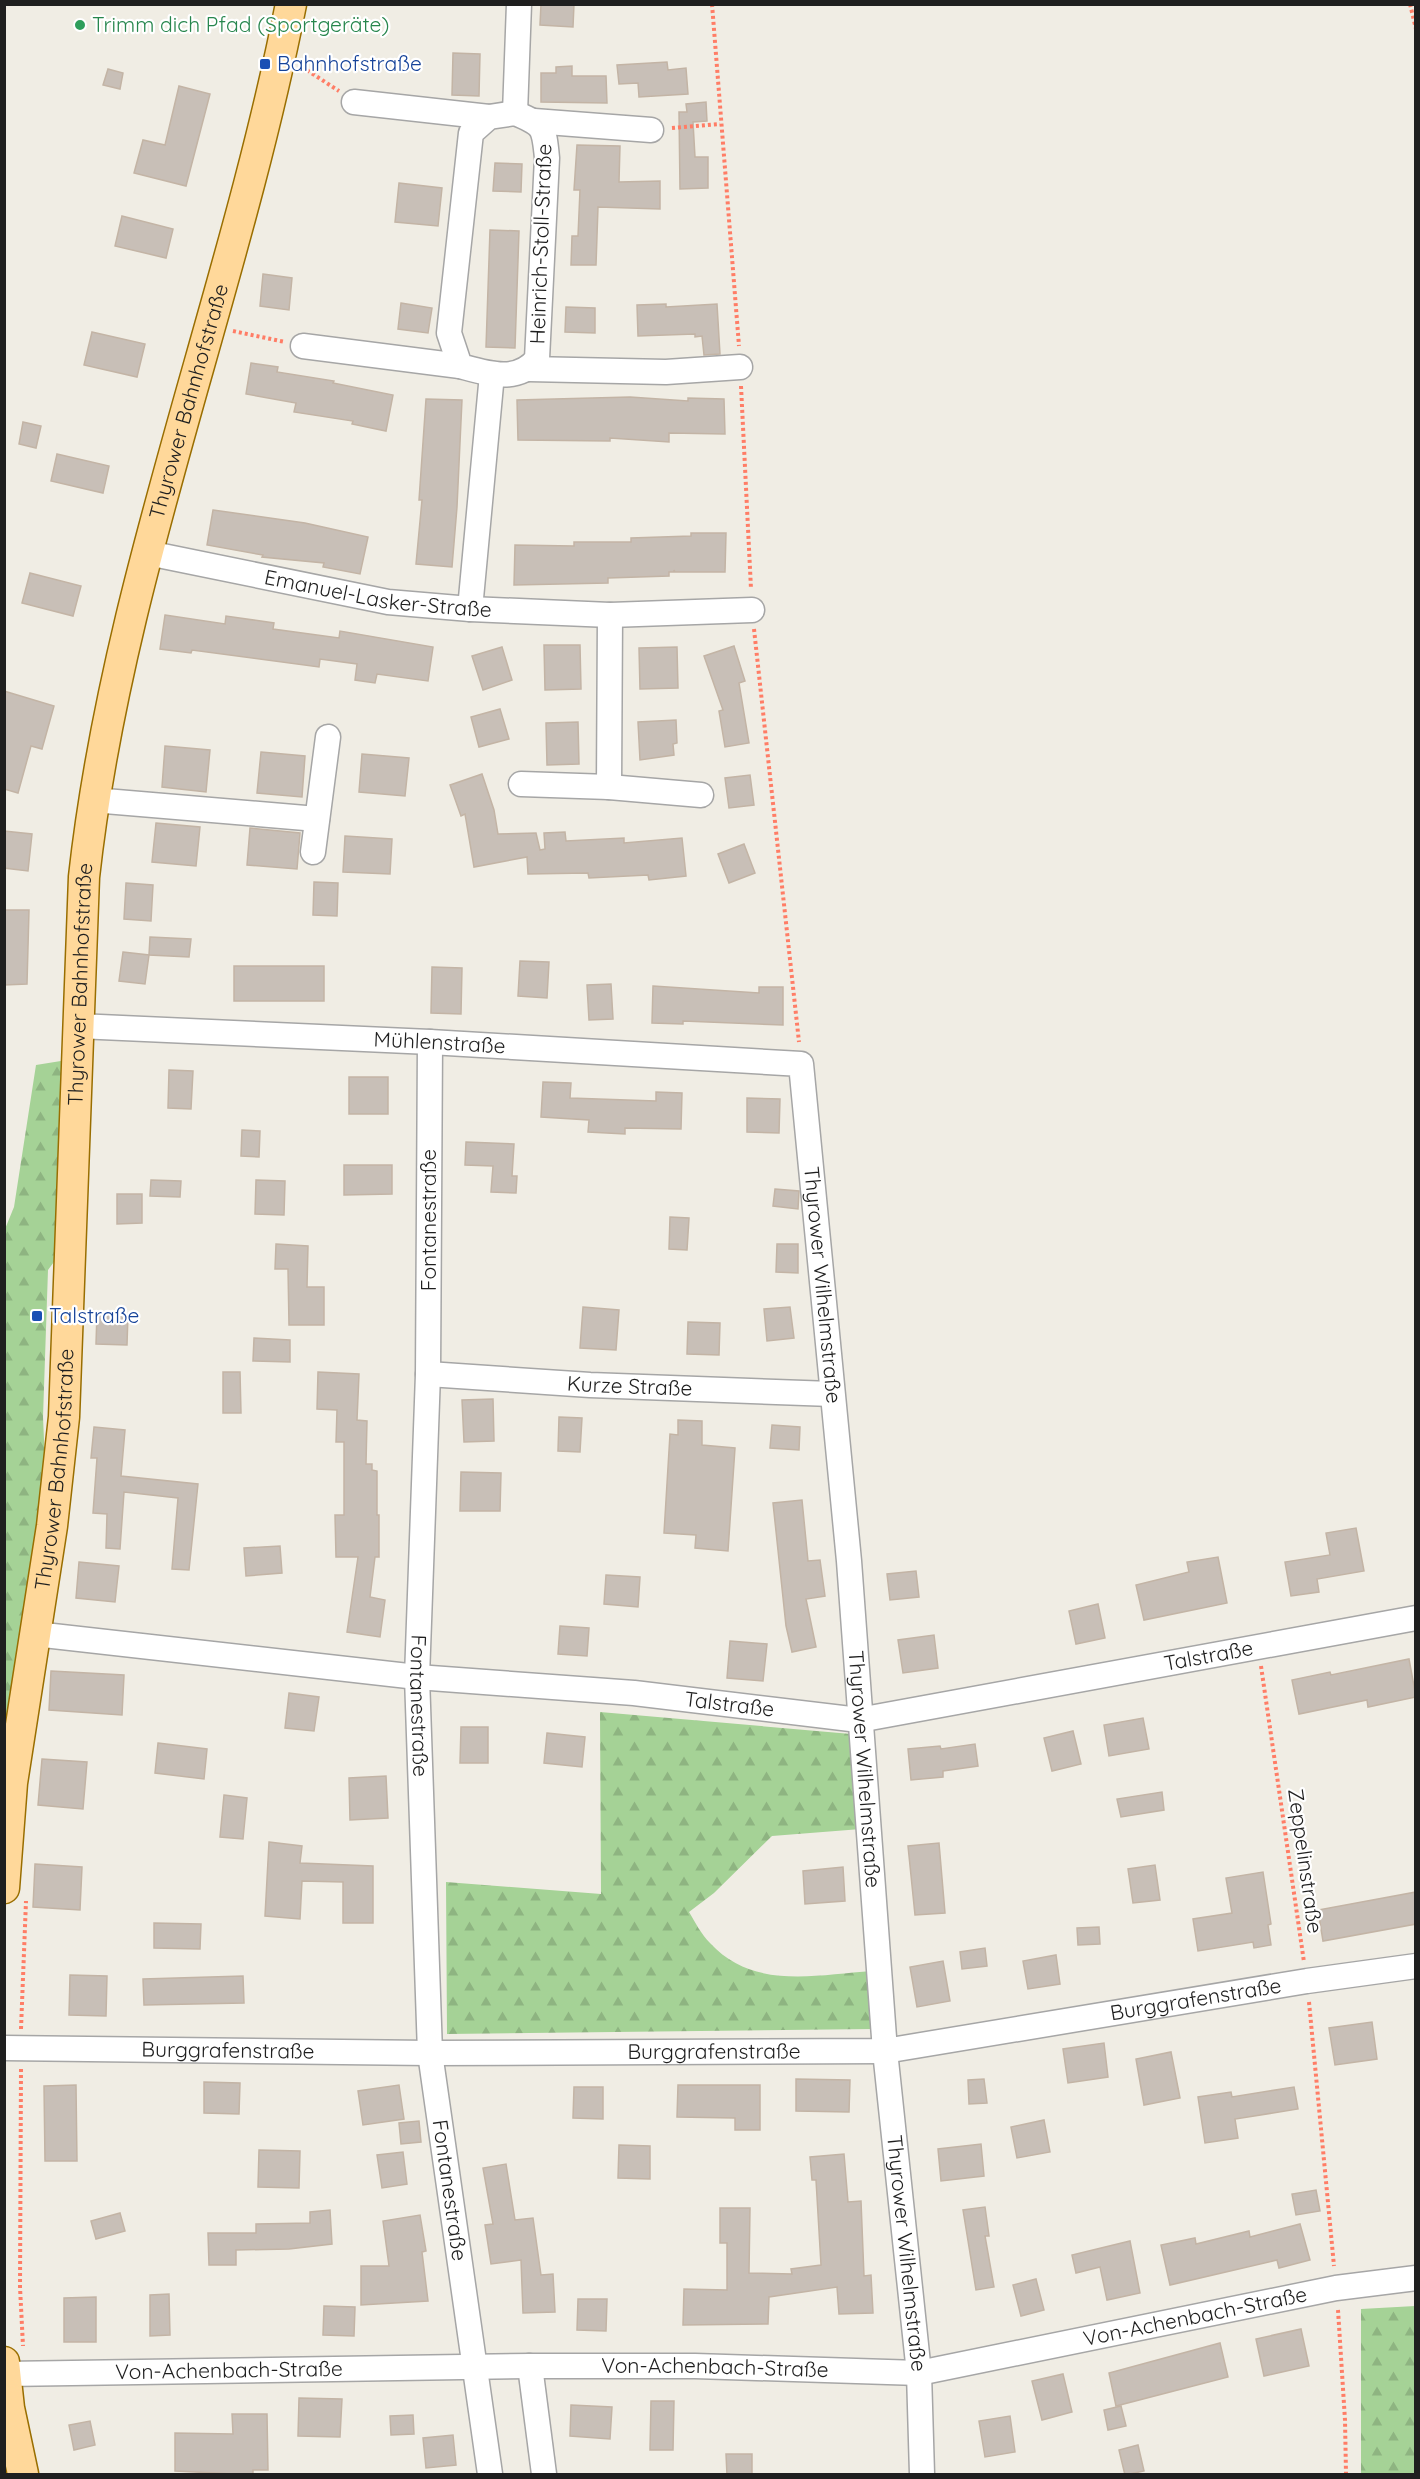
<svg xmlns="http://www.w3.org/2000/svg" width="1420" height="2479" viewBox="0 0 1420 2479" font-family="Quicksand,sans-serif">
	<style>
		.forest { fill: url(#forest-firs) }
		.building { fill: #c8bfb7; stroke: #c3b4a5; stroke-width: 1.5 }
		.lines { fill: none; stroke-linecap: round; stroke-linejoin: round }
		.minor-casing { stroke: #a6a6a6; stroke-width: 27 }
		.major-casing { stroke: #996e00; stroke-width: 33 }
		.path { stroke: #ff7d66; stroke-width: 4; stroke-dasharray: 3 3; stroke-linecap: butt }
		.minor { stroke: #fff; stroke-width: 24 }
		.major { stroke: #ffd89a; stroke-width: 30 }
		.leisure-dot { fill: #2e9e5b; stroke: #fff; stroke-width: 2 }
		.transit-dot { fill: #1a4fb4; stroke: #fff; stroke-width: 2 }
		.labels { text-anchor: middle; stroke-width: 4.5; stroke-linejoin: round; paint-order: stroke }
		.leisure-label { font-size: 21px; fill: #27864d; stroke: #fff; text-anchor: start }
		.transit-label { font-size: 21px; fill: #164399; stroke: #fff; text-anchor: start }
		.street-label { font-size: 21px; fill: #1f1f1f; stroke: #fff }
	</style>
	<defs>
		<pattern id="forest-firs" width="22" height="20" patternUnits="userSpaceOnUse" patternTransform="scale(1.5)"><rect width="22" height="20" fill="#a5d296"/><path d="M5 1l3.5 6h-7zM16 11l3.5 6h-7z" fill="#8eb481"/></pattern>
	</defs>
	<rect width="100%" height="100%" fill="#f0ede4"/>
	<g class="forest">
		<path d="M67 1060 59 1255 48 1270 43 1417 46 1486 5 1764V1229L14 1207 36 1065Z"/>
		<path d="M600 1712 851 1734 861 1829 772 1836 714 1893 689 1912C695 1922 701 1934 710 1943 753 1990 815 1975 872 1971L873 2029 447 2034 446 1882 601 1894Z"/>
		<path d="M1415 2306V2474H1361V2309Z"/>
	</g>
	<g class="building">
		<path d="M541 4H574L573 27 540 25Z"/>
		<path d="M453 53 480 54 479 96 452 95Z"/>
		<path d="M667 62 668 70 686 68 688 94 639 97 638 83 619 84 617 65Z"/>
		<path d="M572 66V76H606L607 103 541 102V73H556V67Z"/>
		<path d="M108 69 123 73 120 89 103 85Z"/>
		<path d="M179 86 210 94 186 186 134 173 143 140 165 145Z"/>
		<path d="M706 102 707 121 693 122 695 157H708V188L680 189 679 112H687L686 104Z"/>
		<path d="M577 145 620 146 619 182 660 181V209L598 207 596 265H571L572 236H578L580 190H574Z"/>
		<path d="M495 163 522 164 521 192 493 191Z"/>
		<path d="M399 183 442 188 438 226 395 222Z"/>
		<path d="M122 216 173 229 166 258 115 246Z"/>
		<path d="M490 230 519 231 515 348 486 347Z"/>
		<path d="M263 274 292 278 289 310 260 306Z"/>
		<path d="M401 303 432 308 428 333 398 329Z"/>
		<path d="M666 304V307L717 304 720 354 704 355 702 336 695 337V334L638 336 637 305Z"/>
		<path d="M566 307 595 308V333L565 332Z"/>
		<path d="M92 332 145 344 137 377 84 365Z"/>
		<path d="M251 363 278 367 277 372 334 381 333 383 393 395 386 431 352 424 353 421 294 412 296 403 246 394Z"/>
		<path d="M630 397 688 401V398L724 399 725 434 669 433V442L610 438V441L518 440 517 400Z"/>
		<path d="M426 399 462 400 457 507 452 567 416 564 422 500H419Z"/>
		<path d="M23 422 41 426 36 448 19 444Z"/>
		<path d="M57 454 109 466 103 493 51 481Z"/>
		<path d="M213 510 305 523 368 537 360 574 323 567 324 563 262 557 263 555 207 545Z"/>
		<path d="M691 533H726L725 572H675L674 570V572H669V576L608 578V583L514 585 515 545 574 546V542H631V538L691 536Z"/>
		<path d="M30 573 81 586 73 616 22 603Z"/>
		<path d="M165 615 225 624 226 616 274 623 273 629 339 638 340 631 433 647 428 681 377 674 375 683 355 680 357 664 320 659 319 667 192 650 191 653 160 649Z"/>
		<path d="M544 645H580L581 689 545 690Z"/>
		<path d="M734 646 745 681 739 683 749 743 725 747 719 711 723 710 704 656Z"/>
		<path d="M502 647 512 680 483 690 472 656Z"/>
		<path d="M677 647 678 688 640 689 639 648Z"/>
		<path d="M4 691 54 706 42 749 31 746 18 793 4 789Z"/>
		<path d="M500 709 509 739 479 747 471 717Z"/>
		<path d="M676 720 677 743 673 744 674 755 640 760 638 722Z"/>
		<path d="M578 722 579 764 547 765 546 723Z"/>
		<path d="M165 746 210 750 206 792 162 787Z"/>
		<path d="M261 752 305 756 302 797 257 793Z"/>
		<path d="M362 754 409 758 405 796 359 792Z"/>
		<path d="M482 774 494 810 498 834 536 833 540 850 545 849 544 833 565 832 566 841 624 838V843L682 838 686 876 649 880 648 875 589 878 588 873 528 874 527 857 474 867 465 814 461 816 450 785Z"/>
		<path d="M750 775 754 805 729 808 725 778Z"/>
		<path d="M156 823 200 827 196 866 152 862Z"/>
		<path d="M250 828 300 833 297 869 247 865Z"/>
		<path d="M4 831 32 834 28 871 4 868Z"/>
		<path d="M345 836 392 839 390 874 343 872Z"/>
		<path d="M744 844 755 873 729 883 718 854Z"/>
		<path d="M314 882 338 883 337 916 313 915Z"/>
		<path d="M126 883 153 885 151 921 124 919Z"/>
		<path d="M4 910H29L27 984 4 985Z"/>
		<path d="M150 937 191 939 189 957 149 955Z"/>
		<path d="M123 952 149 955 145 984 119 981Z"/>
		<path d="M520 961 549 962 547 998 518 996Z"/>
		<rect x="234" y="966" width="90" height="35"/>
		<path d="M432 967 462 968 461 1014 431 1013Z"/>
		<path d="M611 984 613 1019 589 1020 587 985Z"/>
		<path d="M653 986 759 993V987H783V1025L683 1021V1024L652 1023Z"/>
		<path d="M169 1070 193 1071 191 1109 168 1108Z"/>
		<rect x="349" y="1077" width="39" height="37"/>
		<path d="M543 1082 571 1083 570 1098 656 1101V1092L682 1093 681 1129 625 1128V1134L588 1132 589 1120 541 1117Z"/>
		<path d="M747 1098 780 1099 779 1133 747 1132Z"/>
		<path d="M242 1130 260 1131 259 1157 241 1156Z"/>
		<path d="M466 1142 514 1144 512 1176H517L516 1193 491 1192 493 1166 465 1165Z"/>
		<path d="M344 1165H392V1194L344 1195Z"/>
		<path d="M151 1180 181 1181 180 1197 150 1196Z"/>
		<path d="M256 1180 285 1181 284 1215 255 1214Z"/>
		<path d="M775 1189 799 1191 798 1209 773 1206Z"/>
		<path d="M117 1194H142V1223L117 1224Z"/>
		<path d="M670 1217 689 1218 687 1250 669 1249Z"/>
		<path d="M276 1244 308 1246 307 1287H324V1325H289L288 1269H275Z"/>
		<path d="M777 1244H798V1273L776 1272Z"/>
		<path d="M583 1307 619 1310 616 1350 580 1348Z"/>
		<path d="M790 1307 794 1338 767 1341 764 1309Z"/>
		<path d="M97 1313 128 1314 127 1345 96 1344Z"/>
		<path d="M688 1322 720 1323 719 1355 687 1354Z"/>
		<path d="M254 1338 290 1340V1362L253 1361Z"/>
		<path d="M223 1372H240L241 1413H223Z"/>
		<path d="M318 1372 359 1374 357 1420 367 1421 366 1464H372V1470L377 1471V1515H379V1557H375L370 1597 385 1600 380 1637 347 1632 358 1557H336L335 1515H344V1442H336L337 1410 317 1409Z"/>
		<path d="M493 1399 494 1441 464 1442 462 1400Z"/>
		<path d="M559 1417 582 1418 580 1452 558 1451Z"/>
		<path d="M678 1420 702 1421V1445L735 1448 728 1551 695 1548 696 1535 664 1533 670 1434 678 1435Z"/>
		<path d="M772 1425 800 1427 799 1450 770 1448Z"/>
		<path d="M94 1427 125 1430 121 1476 198 1484 189 1570 172 1569 178 1498 124 1492 120 1549 106 1548 107 1514 93 1513 97 1458H91Z"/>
		<path d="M461 1472 501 1473 500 1511H460Z"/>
		<path d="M802 1500 808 1561 820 1560 825 1596 806 1599 816 1647 792 1652 786 1626 773 1503Z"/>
		<path d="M1356 1528 1364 1571 1317 1579 1319 1592 1291 1596 1285 1562 1330 1555 1326 1533Z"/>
		<path d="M280 1546 282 1573 246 1576 244 1548Z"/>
		<path d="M1218 1557 1227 1603 1144 1620 1136 1585 1189 1572 1187 1562Z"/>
		<path d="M79 1562 119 1566 115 1602 76 1598Z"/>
		<path d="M916 1571 919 1597 890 1600 887 1574Z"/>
		<path d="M606 1575 640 1577 638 1607 604 1604Z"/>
		<path d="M1098 1604 1105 1638 1076 1644 1069 1611Z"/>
		<path d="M560 1626 589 1628 587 1656 558 1654Z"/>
		<path d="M934 1635 938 1668 903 1673 898 1640Z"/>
		<path d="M730 1641 767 1644 763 1681 727 1678Z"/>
		<path d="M1409 1659 1416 1697 1368 1707 1367 1700 1299 1714 1292 1680 1330 1672 1331 1675Z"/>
		<path d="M51 1671 124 1675 122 1715 49 1710Z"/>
		<path d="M289 1693 319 1697 314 1731 285 1728Z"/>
		<path d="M1143 1718 1149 1749 1109 1756 1104 1725Z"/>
		<path d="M461 1727H488V1763H460Z"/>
		<path d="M1073 1731 1081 1764 1052 1771 1044 1738Z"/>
		<path d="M547 1733 585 1737 582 1767 544 1763Z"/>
		<path d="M158 1743 207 1749 204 1779 155 1773Z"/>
		<path d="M975 1744 978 1766 943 1771V1777L911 1780 908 1749 940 1746 941 1749Z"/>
		<path d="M42 1759 87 1762 83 1809 38 1805Z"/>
		<path d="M386 1776 388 1818 350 1820 349 1778Z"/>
		<path d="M1162 1792 1164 1810 1121 1817 1117 1799Z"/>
		<path d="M224 1795 247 1798 243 1839 220 1837Z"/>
		<path d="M269 1842 302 1846 300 1863 373 1866V1923H343V1882L302 1881 300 1919 265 1916Z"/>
		<path d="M939 1843 945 1913 915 1915 908 1846Z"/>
		<path d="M35 1864 82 1867 80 1910 33 1907Z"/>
		<path d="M1155 1865 1160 1900 1133 1903 1128 1869Z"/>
		<path d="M843 1867 845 1901 805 1904 803 1871Z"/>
		<path d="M1263 1872 1271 1924 1268 1925 1271 1945 1254 1948 1253 1942 1198 1951 1193 1919 1232 1913 1226 1878Z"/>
		<path d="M1416 1892V1924L1323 1941 1318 1910Z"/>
		<path d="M154 1923 201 1924 200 1949 154 1948Z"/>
		<path d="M1099 1927 1100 1944 1078 1945 1077 1928Z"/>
		<path d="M985 1948 987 1966 962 1969 960 1952Z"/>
		<path d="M1056 1955 1060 1984 1028 1989 1023 1961Z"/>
		<path d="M943 1961 950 2001 917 2007 910 1967Z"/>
		<path d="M70 1975 107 1976 106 2016 69 2015Z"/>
		<path d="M243 1976 244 2003 144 2005 143 1979Z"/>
		<path d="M1372 2022 1377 2059 1335 2065 1329 2028Z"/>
		<path d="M1104 2043 1108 2077 1068 2083 1063 2049Z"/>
		<path d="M1171 2052 1180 2098 1144 2105 1136 2059Z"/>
		<path d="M796 2079 850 2080 849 2112 796 2111Z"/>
		<path d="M984 2079 987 2103 969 2104 968 2080Z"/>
		<path d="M204 2082 240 2083 239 2114 204 2113Z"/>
		<path d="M76 2085 77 2161H45L44 2086Z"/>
		<path d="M399 2085 404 2119 363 2125 358 2091Z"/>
		<path d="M678 2085H760V2130H735V2118L677 2117Z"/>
		<path d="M574 2087H603V2119L573 2118Z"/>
		<path d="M1294 2087 1298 2109 1235 2119 1238 2138 1205 2143 1198 2097 1231 2092 1232 2097Z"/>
		<path d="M1044 2120 1050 2152 1017 2158 1011 2127Z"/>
		<path d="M419 2121 421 2142 401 2144 399 2123Z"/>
		<path d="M981 2144 984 2176 941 2181 938 2149Z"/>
		<path d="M619 2145 650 2146V2179L618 2178Z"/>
		<path d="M259 2150 300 2151 299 2188 258 2187Z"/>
		<path d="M403 2152 407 2184 382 2188 377 2155Z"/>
		<path d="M844 2154 848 2202 861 2201 864 2276 871 2275 873 2313 839 2314 837 2287 769 2297 768 2324 683 2325 684 2289 727 2290V2243H720V2208H750L749 2273 792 2274 791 2269 821 2265 816 2180H812L810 2157Z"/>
		<path d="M506 2164 515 2220 533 2218 541 2275 553 2274 555 2312 523 2313 521 2260 491 2264 485 2225 493 2224 483 2168Z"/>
		<path d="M1316 2190 1320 2211 1296 2215 1292 2194Z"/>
		<path d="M985 2207 989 2236H985L994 2287 976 2290 963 2210Z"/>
		<path d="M330 2210 332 2244 289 2249 236 2250V2265H209L208 2233H256V2224L310 2223V2212Z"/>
		<path d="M120 2213 125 2231 96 2239 91 2221Z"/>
		<path d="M420 2215 426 2251 422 2252 428 2301 361 2305V2266H389L383 2221Z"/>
		<path d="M1300 2224 1310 2260 1279 2268 1277 2260 1170 2285 1161 2245 1195 2238 1196 2244 1249 2231 1250 2237Z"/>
		<path d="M1130 2241 1140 2293 1107 2300 1100 2267 1076 2273 1072 2255Z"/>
		<path d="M1036 2279 1044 2310 1021 2316 1013 2285Z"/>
		<path d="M169 2294 170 2335 150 2336V2295Z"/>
		<path d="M96 2297V2342H64V2298Z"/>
		<path d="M578 2299H607L606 2331 577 2330Z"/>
		<path d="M324 2306 355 2307 354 2336 323 2335Z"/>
		<path d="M1301 2329 1309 2366 1264 2376 1256 2339Z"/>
		<path d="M1220 2343 1228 2377 1116 2406 1109 2373Z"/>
		<path d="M1063 2374 1072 2412 1042 2420 1032 2381Z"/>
		<path d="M299 2398 342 2399 340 2437 298 2436Z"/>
		<path d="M651 2401H674L673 2450H650Z"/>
		<path d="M571 2405 612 2407 610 2439 570 2436Z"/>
		<path d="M1121 2406 1126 2426 1108 2430 1104 2410Z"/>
		<path d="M232 2414H267L268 2470H253V2475L175 2471V2433L233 2434Z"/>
		<path d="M413 2415 414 2434 391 2435 390 2416Z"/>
		<path d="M1010 2416 1015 2452 985 2457 979 2421Z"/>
		<path d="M90 2421 95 2445 74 2450 69 2425Z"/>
		<path d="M453 2435 456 2465 426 2468 423 2438Z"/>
		<path d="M1138 2445 1144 2471 1125 2475 1119 2450Z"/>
		<path d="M726 2454H752V2475H727Z"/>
	</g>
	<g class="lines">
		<g class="minor-casing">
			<g id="minor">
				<path d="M354 102 489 117"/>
				<path d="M515 113C544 125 544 127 547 158L537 359C517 384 486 373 460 366L449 333 471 133 489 117Z"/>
				<path d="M515 113 519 4"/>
				<path d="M534 121 651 130"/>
				<path d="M303 346 460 366"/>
				<path d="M529 369 666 372 740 367"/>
				<path id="s1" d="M148 553 388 602 470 609 610 615 752 610"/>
				<path d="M470 609 492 374"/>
				<path d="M521 784 609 787 701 795"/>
				<path d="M609 787 610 615"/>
				<path d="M93 800 317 819"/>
				<path d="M313 852 328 737"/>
				<path id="s2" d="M78 1026 430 1042 801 1064 849 1561 885 2051 919 2373 922 2474"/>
				<path id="s3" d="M430 1042 428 1374 417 1677 430 2053 490 2474"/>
				<path id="s4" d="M428 1374 590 1385 832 1394"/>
				<path id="s5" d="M35 1634 417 1677 634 1693 859 1720 1416 1618"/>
				<path id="s6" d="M4 2048 430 2053 885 2051 1307 1981 1416 1966"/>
				<path d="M530 2366 544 2474"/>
				<path id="s7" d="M5 2374 530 2366H695L919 2373 1336 2288 1416 2278"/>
			</g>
		</g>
		<g class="major-casing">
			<g id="major">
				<path id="s8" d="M4 1888 12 1783 52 1526 64 1417 84 877C117 579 233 298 291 4"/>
				<path d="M4 2362 9 2408 23 2474"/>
			</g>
		</g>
		<g class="path">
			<path d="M712 4 739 346"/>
			<path d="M1410 4 1416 29"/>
			<path d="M302 67 339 91"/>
			<path d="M672 128 720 124"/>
			<path d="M233 331 285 342"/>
			<path d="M741 386 751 589"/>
			<path d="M754 629 799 1042"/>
			<path d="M1261 1666 1304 1962"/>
			<path d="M1309 2002 1334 2266"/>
			<path d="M21 2029 26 1901"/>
			<path d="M21 2069 20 2287 23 2346"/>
			<path d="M1338 2310 1345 2420 1346 2474"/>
		</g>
		<use href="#minor" class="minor"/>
		<use href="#major" class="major"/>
	</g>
	<circle class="leisure-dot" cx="80" cy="25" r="6"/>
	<g class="transit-dot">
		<rect x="259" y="58" width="12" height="12" rx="3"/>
		<rect x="31" y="1310" width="12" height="12" rx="3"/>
	</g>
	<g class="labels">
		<g class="leisure-label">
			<text x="92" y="32">Trimm dich Pfad (Sportgeräte)</text>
		</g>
		<g class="transit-label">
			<text x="277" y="71">Bahnhofstraße</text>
			<text x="49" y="1323">Talstraße</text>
		</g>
		<g class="street-label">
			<text transform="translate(541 244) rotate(-88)" y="7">Heinrich-Stoll-Straße</text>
			<text dy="7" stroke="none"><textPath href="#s8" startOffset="1503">Thyrower Bahnhofstraße</textPath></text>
			<text dy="7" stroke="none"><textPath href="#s1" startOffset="234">Emanuel-Lasker-Straße</textPath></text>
			<text dy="7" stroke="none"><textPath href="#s8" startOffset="908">Thyrower Bahnhofstraße</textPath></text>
			<text dy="7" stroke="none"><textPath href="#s2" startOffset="362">Mühlenstraße</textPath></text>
			<text transform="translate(429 1220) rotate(-90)" y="7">Fontanestraße</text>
			<text dy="7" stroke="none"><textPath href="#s2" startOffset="946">Thyrower Wilhelmstraße</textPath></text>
			<text dy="7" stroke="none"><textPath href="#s4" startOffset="202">Kurze Straße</textPath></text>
			<text dy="7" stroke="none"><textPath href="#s8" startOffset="422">Thyrower Bahnhofstraße</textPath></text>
			<text dy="7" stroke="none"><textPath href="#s5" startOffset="1184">Talstraße</textPath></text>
			<text dy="7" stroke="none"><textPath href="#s5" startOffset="698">Talstraße</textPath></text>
			<text dy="7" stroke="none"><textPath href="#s3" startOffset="664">Fontanestraße</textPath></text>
			<text dy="7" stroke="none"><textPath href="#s2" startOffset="1432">Thyrower Wilhelmstraße</textPath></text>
			<text transform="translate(1305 1861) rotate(82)" y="7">Zeppelinstraße</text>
			<text dy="7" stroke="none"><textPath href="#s6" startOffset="1196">Burggrafenstraße</textPath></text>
			<text dy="7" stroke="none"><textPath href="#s6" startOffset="224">Burggrafenstraße</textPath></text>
			<text dy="7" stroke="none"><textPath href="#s6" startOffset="710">Burggrafenstraße</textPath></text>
			<text dy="7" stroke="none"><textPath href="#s3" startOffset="1150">Fontanestraße</textPath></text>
			<text dy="7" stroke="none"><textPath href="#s2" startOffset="1918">Thyrower Wilhelmstraße</textPath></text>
			<text dy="7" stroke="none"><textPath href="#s7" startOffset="1196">Von-Achenbach-Straße</textPath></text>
			<text dy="7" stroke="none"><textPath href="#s7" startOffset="710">Von-Achenbach-Straße</textPath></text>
			<text dy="7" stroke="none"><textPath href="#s7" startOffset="224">Von-Achenbach-Straße</textPath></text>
		</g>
	</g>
	<rect width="1420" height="2479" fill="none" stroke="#1f1f1f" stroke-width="12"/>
</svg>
